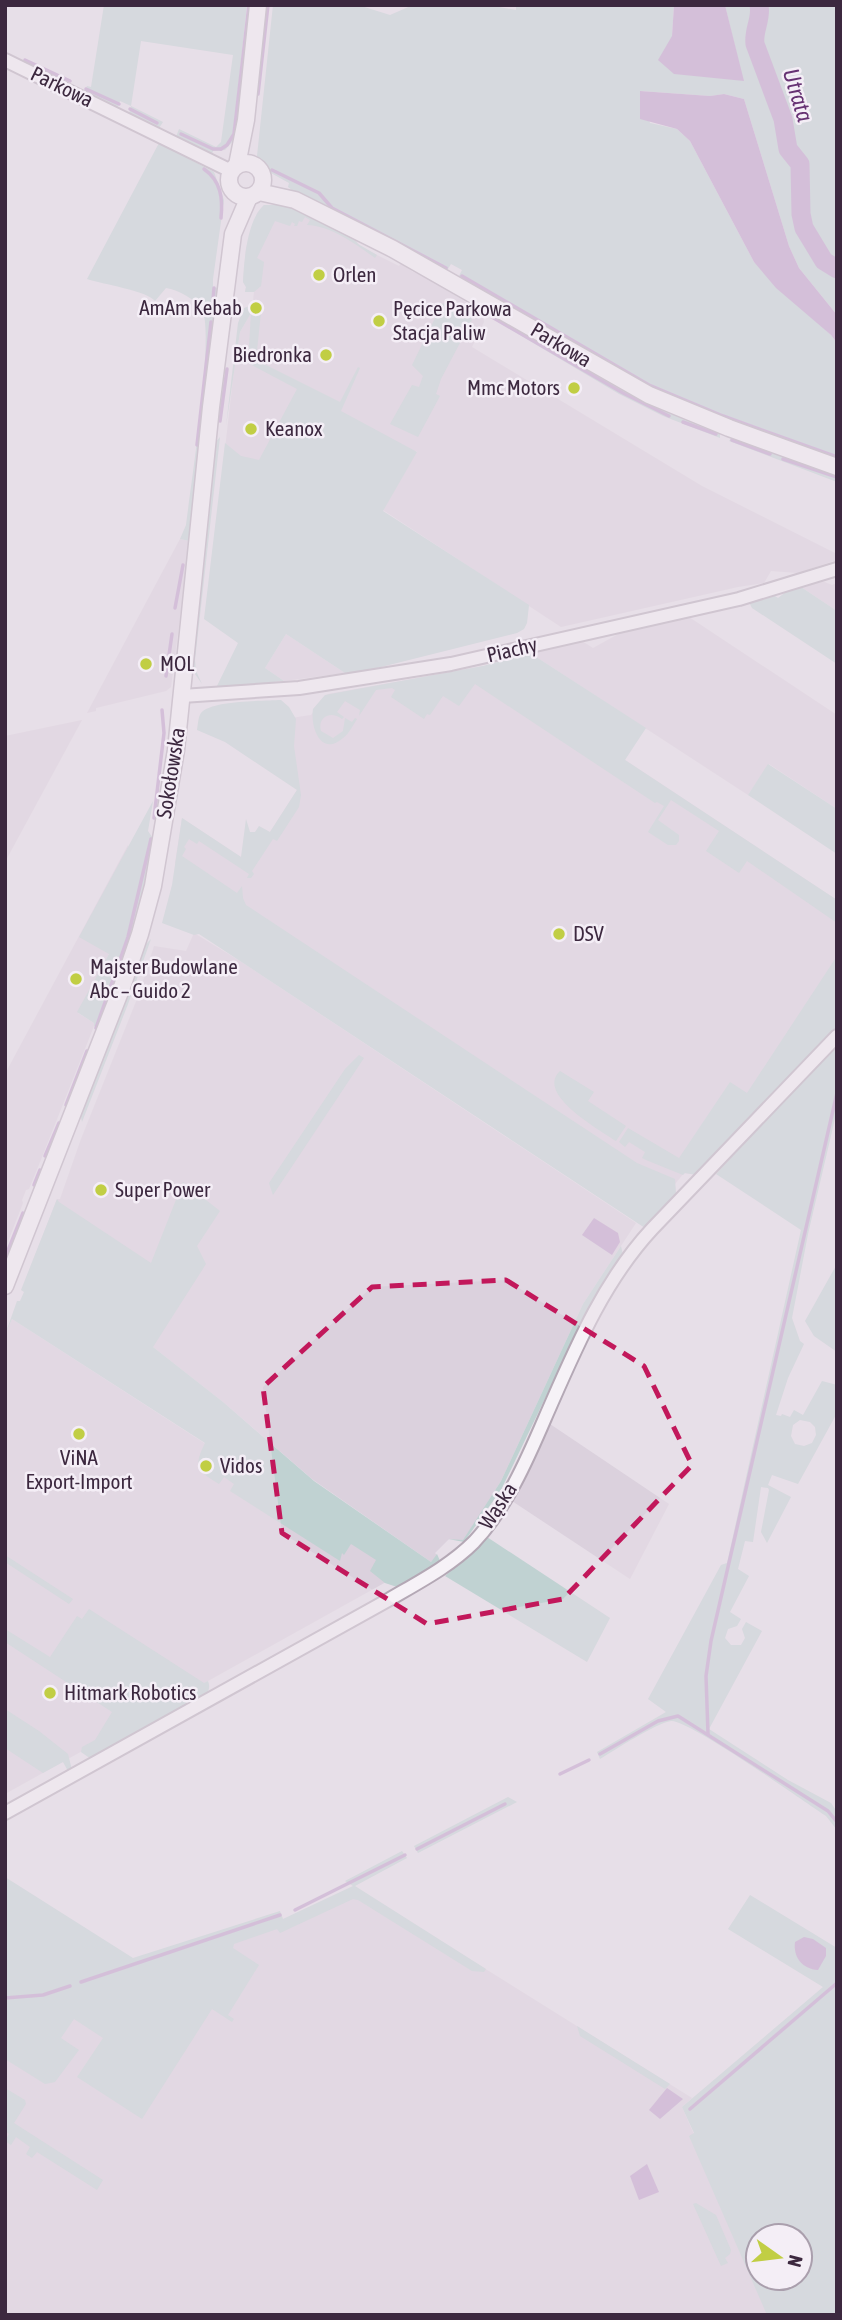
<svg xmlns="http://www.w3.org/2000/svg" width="842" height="2320" viewBox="0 0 842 2320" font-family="'Asap Condensed',sans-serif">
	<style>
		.built { fill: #dbd1dd }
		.green { fill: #c0d2d2; fill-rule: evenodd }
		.water { fill: #bd9ac8 }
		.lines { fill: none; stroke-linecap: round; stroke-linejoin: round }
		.stream { stroke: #bd9ac8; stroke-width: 3.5 }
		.river { stroke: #bd9ac8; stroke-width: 19 }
		.minor-casing { stroke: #b4a8b5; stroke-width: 16 }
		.tertiary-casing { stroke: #b4a8b5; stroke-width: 19 }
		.minor { stroke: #f6f2f7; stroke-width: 12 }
		.tertiary { stroke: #f6f2f7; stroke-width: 16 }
		.marked { fill: none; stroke: #c2185b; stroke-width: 5; stroke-dasharray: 14 9; stroke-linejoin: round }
		.poi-dot { fill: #c1ce44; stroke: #f4eef6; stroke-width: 2.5 }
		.labels { text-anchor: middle; stroke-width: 5; stroke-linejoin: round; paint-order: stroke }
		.street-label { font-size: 21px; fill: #3c283f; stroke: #f4eef6 }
		.poi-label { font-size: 21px; fill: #3c283f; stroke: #f4eef6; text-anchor: start }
		.water-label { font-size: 23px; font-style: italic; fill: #663273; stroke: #f4eef6 }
	</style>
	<rect width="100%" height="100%" fill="#e7dfe8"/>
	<g class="built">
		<path d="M278 201 353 237 361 247 399 266 401 263 413 272 422 275 482 312 484 322 472 347 702 486 837 554V560L798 573 771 571 764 583 738 587 561 627 383 510 417 451 243 491 214 545 233 379 240 332 252 311 254 292H245L246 287 243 282 246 248 257 213 264 205H276Z"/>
		<path d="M180 539 190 541 171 687 166 691 96 708V711L87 713Z"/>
		<path d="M817 579 832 585 837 583V611L798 585Z"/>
		<path d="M689 617 837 715V809L769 764 748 795 530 653 582 641 593 648 622 632Z"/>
		<path d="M286 634 345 673 284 681 265 668Z"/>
		<path d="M483 666 837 900V1029L697 1175 684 1173 675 1184 676 1195 175 863 182 818 250 863 297 790 291 718 311 715 328 694Z"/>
		<path d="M82 720 5 862V736Z"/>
		<path d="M128 845 133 908 78 1013 94 1023V1026L40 1162 29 1189 26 1190 22 1200 23 1203 5 1249V1074Z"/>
		<path d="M194 933 240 961 636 1223 583 1304 501 1481 463 1541 449 1539 435 1553 437 1555 431 1562 312 1479 223 1402 153 1347 25 1281 57 1199H60L81 1139 139 994 154 946 186 951Z"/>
		<path d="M12 1319 404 1572 5 1794V1335Z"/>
		<path d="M550 1424 669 1504 630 1579 512 1501 524 1481Z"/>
		<path d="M359 1890 692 2098 682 2107 773 2315H5V2002L304 1915Z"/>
	</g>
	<g class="green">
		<path d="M104 5H247L233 135 238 136 237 141 234 140 225 150 213 151 212 154 176 137 179 129 216 147 221 142 233 55 141 41 131 106 163 122 159 128 129 114 131 106 120 101 117 108 84 92 87 86 91 87Z"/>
		<path d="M273 5H358L390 15 413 5H488L516 10V5H674L672 36 743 80 725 5H837V315L799 268 789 246 744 99 724 94 710 96 641 91 650 123 677 129 690 141 754 262 831 335 837 343V461L720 419 644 387 458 278 462 270 451 264 446 272 302 198 288 187 289 183 271 173 257 156Z"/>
		<path d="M159 143 214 172 224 200 213 279V287L218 288V297L190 541 180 539 186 525C190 491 215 331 202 310 195 299 179 290 166 288L155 301C148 291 102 284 87 279Z"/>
		<path d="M278 201 353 237 358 244 377 255 375 258C356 244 331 226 307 225L310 220 305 217 302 222 299 221 297 226H294L295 224 292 222 290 226 275 221 257 258 264 262 261 286 254 292H245L246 287 243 282C244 261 247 220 264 205H276Z"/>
		<path d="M449 302 465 309 472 320 441 379 436 394 440 396 418 437 390 424 412 385 419 387 423 376 412 365 442 304Z"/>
		<path d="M253 305 252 312H261L256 360 340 402 358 367 360 368 341 411 417 452 383 511 529 605 527 623 524 629 517 633 361 672 345 673 286 634 265 668 284 681 216 688 238 643 204 619 225 443 241 456 259 460 297 389 248 363 251 313 240 332 226 426 238 323 244 308Z"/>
		<path d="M493 314 634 396 720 434V438L663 416 619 394 491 318Z"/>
		<path d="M220 437 195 660 196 671 202 684 195 674 193 663 214 444Z"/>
		<path d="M732 438 837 475V482L729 441Z"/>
		<path d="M801 587 837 611V664L752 608 749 602 772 594 778 598 787 591Z"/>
		<path d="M530 653 646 728 625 760 837 900V923L747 861 739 873 706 851 719 831 671 800 658 820 679 835V841L676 845H668L648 832 664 806 657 802 655 803 475 684 459 706 443 696 430 715 427 714 424 719 391 697 395 690 392 688 376 690 359 716 360 710 345 701 337 712 344 717 342 719C331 710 317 717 321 731L333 738 343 731 345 718 352 722 355 718 357 719C353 725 349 734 343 738 322 757 310 729 313 709L325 695 483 666Z"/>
		<path d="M281 700 289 707 296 719 294 746 301 795 299 807 277 841 273 839 252 871 254 874 251 878H247L249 874 199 841 197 844 189 839 184 847 186 849 182 856 237 893 242 886 243 898 246 905 637 1163 675 1179 676 1195 645 1228 199 934 194 935 162 923 172 885 182 818 241 857 246 819 250 832H255L259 826 270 832 297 790 225 742 197 730C198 725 198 717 201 713 211 700 264 701 281 700Z"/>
		<path d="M768 764 837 809V854L748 795Z"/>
		<path d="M153 801 148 831 154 840 153 851 136 928 98 1029 94 1026V1023L77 1012 109 954 79 937Z"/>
		<path d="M151 939 128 1004 82 1122 80 1112 144 946Z"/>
		<path d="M837 956V1029L697 1175 685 1173 683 1175 646 1160 642 1158 645 1152 629 1142 625 1147 619 1142 628 1128 679 1158 730 1082 747 1093Z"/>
		<path d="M837 1043V1110L808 1234 792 1318 800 1341 804 1344 788 1378 776 1415 781 1416 782 1414 790 1417 794 1410 803 1415 822 1381 837 1385V1413L798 1484 772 1475 768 1485 791 1497 767 1543 761 1532 769 1490 768 1488 761 1487 753 1542 745 1541 738 1569 749 1576 730 1612 741 1619 737 1626 728 1629 725 1638 731 1645H741L745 1638 742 1629 746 1622 762 1631 709 1729 788 1780 831 1803 837 1812V1830L826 1816C803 1801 688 1719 671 1721 654 1724 617 1749 600 1759L597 1752 666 1712 648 1699 721 1565 727 1563 801 1230 716 1174ZM800 1420 810 1422 815 1427 816 1435 812 1443 804 1446 795 1444 791 1436 793 1425Z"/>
		<path d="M359 1055 364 1058 273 1195 269 1183 345 1069Z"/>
		<path d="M560 1071 594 1092 588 1101 626 1126 616 1141C600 1130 535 1094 560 1071Z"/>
		<path d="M183 1182 220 1211 197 1246 206 1264 153 1347 223 1402 314 1481 431 1562 437 1554 441 1563 400 1588 385 1583 370 1571 376 1560 351 1544 344 1555 342 1553 340 1561 230 1491 234 1484 224 1477 219 1484C197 1470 193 1468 205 1443L12 1319 5 1335 17 1301H20L24 1292 21 1290 57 1199 59 1202 151 1263Z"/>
		<path d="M621 1246 623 1255 596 1295 579 1328 501 1490 464 1542 448 1539 463 1540 501 1481 583 1304Z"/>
		<path d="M837 1264V1352L814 1336 805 1321Z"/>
		<path d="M487 1537 610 1618 587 1662 445 1576Z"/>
		<path d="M5 1555 73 1599 69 1604 5 1562Z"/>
		<path d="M89 1609 204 1683 208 1681C211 1689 208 1693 201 1698L91 1759 81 1752 82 1747 95 1740 112 1712 5 1642V1629L50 1657 77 1616 82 1619Z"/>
		<path d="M5 1709 39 1731 68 1754 72 1770 68 1771 63 1762 43 1773 5 1748Z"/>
		<path d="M508 1797 517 1802 418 1853 414 1846Z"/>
		<path d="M402 1851 407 1858 355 1886 486 1969 484 1972 472 1971 358 1900 353 1899 280 1933 277 1929 234 1944 233 1948 259 1965 228 2015 234 2019 232 2022 212 2009 142 2119 77 2077 103 2038 74 2019 61 2038 79 2050 55 2082 45 2084 5 2059V1877L133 1958 280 1911 283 1919 353 1886 345 1881Z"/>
		<path d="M750 1895 837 1948V2315H767L689 2136 694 2133 682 2107 823 1987 728 1929ZM758 2236H800V2278H758Z"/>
		<path d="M577 2026 670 2084 665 2089 580 2036Z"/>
		<path d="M5 2088 25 2100 26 2104 14 2123 103 2180 97 2190 37 2152 32 2158 26 2154 30 2147 16 2137 11 2145 5 2141 9 2134 5 2131Z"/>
		<path d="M696 2203 716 2215 731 2250 730 2254 725 2258 728 2263 721 2266 693 2204Z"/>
	</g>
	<g class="water">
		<path d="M674 5H725L744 81 674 74 658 60 672 36Z"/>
		<path d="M640 91 710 96 724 94 744 99 789 246 799 268 837 315V343L831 335 776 288 754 262 690 141 677 129 640 119Z"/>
		<path d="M594 1218 618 1233 620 1242 612 1255 582 1235Z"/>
		<path d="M804 1937 813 1939 826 1948V1956L818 1970C802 1969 793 1957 795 1942Z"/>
		<path d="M667 2088 683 2099 660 2119 649 2110Z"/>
		<path d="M647 2164 659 2192 639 2200 630 2176Z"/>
	</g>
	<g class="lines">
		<g class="stream">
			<path d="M25 60 70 81"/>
			<path d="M86 89 119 104"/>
			<path d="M258 94 268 5"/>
			<path d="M130 109 157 123"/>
			<path d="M181 134 213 149H221"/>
			<path d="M221 149 227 145 234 134 249 5"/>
			<path d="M204 169C221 181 223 198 221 218"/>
			<path d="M272 170 319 193 332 208 446 268"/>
			<path d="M462 276 649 385 723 416 837 457"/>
			<path d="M212 313 214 288"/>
			<path d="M492 317 623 393 669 416"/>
			<path d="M220 421 227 369"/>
			<path d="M683 422 716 434"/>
			<path d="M732 440 770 454"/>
			<path d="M197 445 211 322"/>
			<path d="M783 459 837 477"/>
			<path d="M175 608 183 565"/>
			<path d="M166 676 172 634"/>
			<path d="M154 818 164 733 162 710"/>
			<path d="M96 1028 128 937 151 839"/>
			<path d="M66 1105 87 1051"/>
			<path d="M45 1156 59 1123"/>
			<path d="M34 1185 40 1170"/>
			<path d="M5 1258 23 1213"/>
			<path d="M708 1734 706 1676 711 1641 837 1093"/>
			<path d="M600 1754 658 1721 678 1716 828 1811 837 1822"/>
			<path d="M560 1774 589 1760"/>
			<path d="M417 1849 505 1804"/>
			<path d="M295 1910 405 1855"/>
			<path d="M81 1982 280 1915"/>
			<path d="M5 1998 43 1995 70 1986"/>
			<path d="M690 2109 837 1983"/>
		</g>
		<path class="river" d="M759 5C762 19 753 30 755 44L783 119 788 149 800 164 801 214 804 228 824 261 837 269"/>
		<g class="minor-casing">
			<g id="minor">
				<path d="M5 60 231 171"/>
				<path d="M182 696 299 688 451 664 739 599 837 569"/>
				<path d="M5 1813 390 1599C419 1582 450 1566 474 1542 506 1508 527 1460 545 1418 574 1352 602 1283 652 1229L837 1036"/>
			</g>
		</g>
		<g class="tertiary-casing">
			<g id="tertiary">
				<circle cx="246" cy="180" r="17"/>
				<path d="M237 165 246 120 258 5"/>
				<path d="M259 192 295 200 393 249 649 395 729 428 837 467"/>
				<path d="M5 1286 122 987 140 934 153 886 176 750 211 407 233 234 249 197"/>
			</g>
		</g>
		<use href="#minor" class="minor"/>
		<use href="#tertiary" class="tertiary"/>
	</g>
	<path d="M0 0H842V2320H0ZM506 1280 644 1366 692 1465 563 1599 427 1624 282 1533 263 1387 372 1287Z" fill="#e7dfe8" fill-opacity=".55" fill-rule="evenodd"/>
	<path class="marked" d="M506 1280 644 1366 692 1465 563 1599 427 1624 282 1533 263 1387 372 1287Z"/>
	<g class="poi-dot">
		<circle cx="319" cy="275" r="7"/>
		<circle cx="256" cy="308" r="7"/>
		<circle cx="379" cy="321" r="7"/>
		<circle cx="326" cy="355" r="7"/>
		<circle cx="574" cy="388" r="7"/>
		<circle cx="251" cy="429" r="7"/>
		<circle cx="146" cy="664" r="7"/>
		<circle cx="559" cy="934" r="7"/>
		<circle cx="76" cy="979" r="7"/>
		<circle cx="101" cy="1190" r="7"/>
		<circle cx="79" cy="1434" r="7"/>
		<circle cx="206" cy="1466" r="7"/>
		<circle cx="50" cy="1693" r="7"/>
	</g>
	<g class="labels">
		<g class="street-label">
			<text transform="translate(62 87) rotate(26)" y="7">Parkowa</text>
			<text transform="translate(561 345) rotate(31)" y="7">Parkowa</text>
			<text transform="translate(512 650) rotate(-13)" y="7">Piachy</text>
			<text transform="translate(171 773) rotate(-81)" y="7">Sokołowska</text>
			<text transform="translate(498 1506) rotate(-57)" y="7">Wąska</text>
		</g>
		<g class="poi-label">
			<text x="333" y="282">Orlen</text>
			<text x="242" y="315" text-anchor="end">AmAm Kebab</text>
			<text x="393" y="316">Pęcice Parkowa<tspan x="393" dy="24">Stacja Paliw</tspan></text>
			<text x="312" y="362" text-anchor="end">Biedronka</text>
			<text x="560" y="395" text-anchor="end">Mmc Motors</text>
			<text x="265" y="436">Keanox</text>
			<text x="160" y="671">MOL</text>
			<text x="573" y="941">DSV</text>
			<text x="90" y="974">Majster Budowlane<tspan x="90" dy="24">Abc – Guido 2</tspan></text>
			<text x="115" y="1197">Super Power</text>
			<text x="79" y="1465" text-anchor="middle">ViNA<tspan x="79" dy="24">Export-Import</tspan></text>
			<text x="220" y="1473">Vidos</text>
			<text x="64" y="1700">Hitmark Robotics</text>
		</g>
		<g class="water-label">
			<text transform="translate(798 95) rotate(73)" y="8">Utrata</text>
		</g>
	</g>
	<rect width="842" height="2320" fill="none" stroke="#3c283f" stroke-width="14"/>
	<g transform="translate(779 2257) rotate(104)"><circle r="33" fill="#f4eef6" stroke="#aa9fad" stroke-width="2"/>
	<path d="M0-5L12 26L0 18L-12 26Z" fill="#c1ce44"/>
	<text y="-10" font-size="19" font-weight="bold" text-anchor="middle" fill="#3c283f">N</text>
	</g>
</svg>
